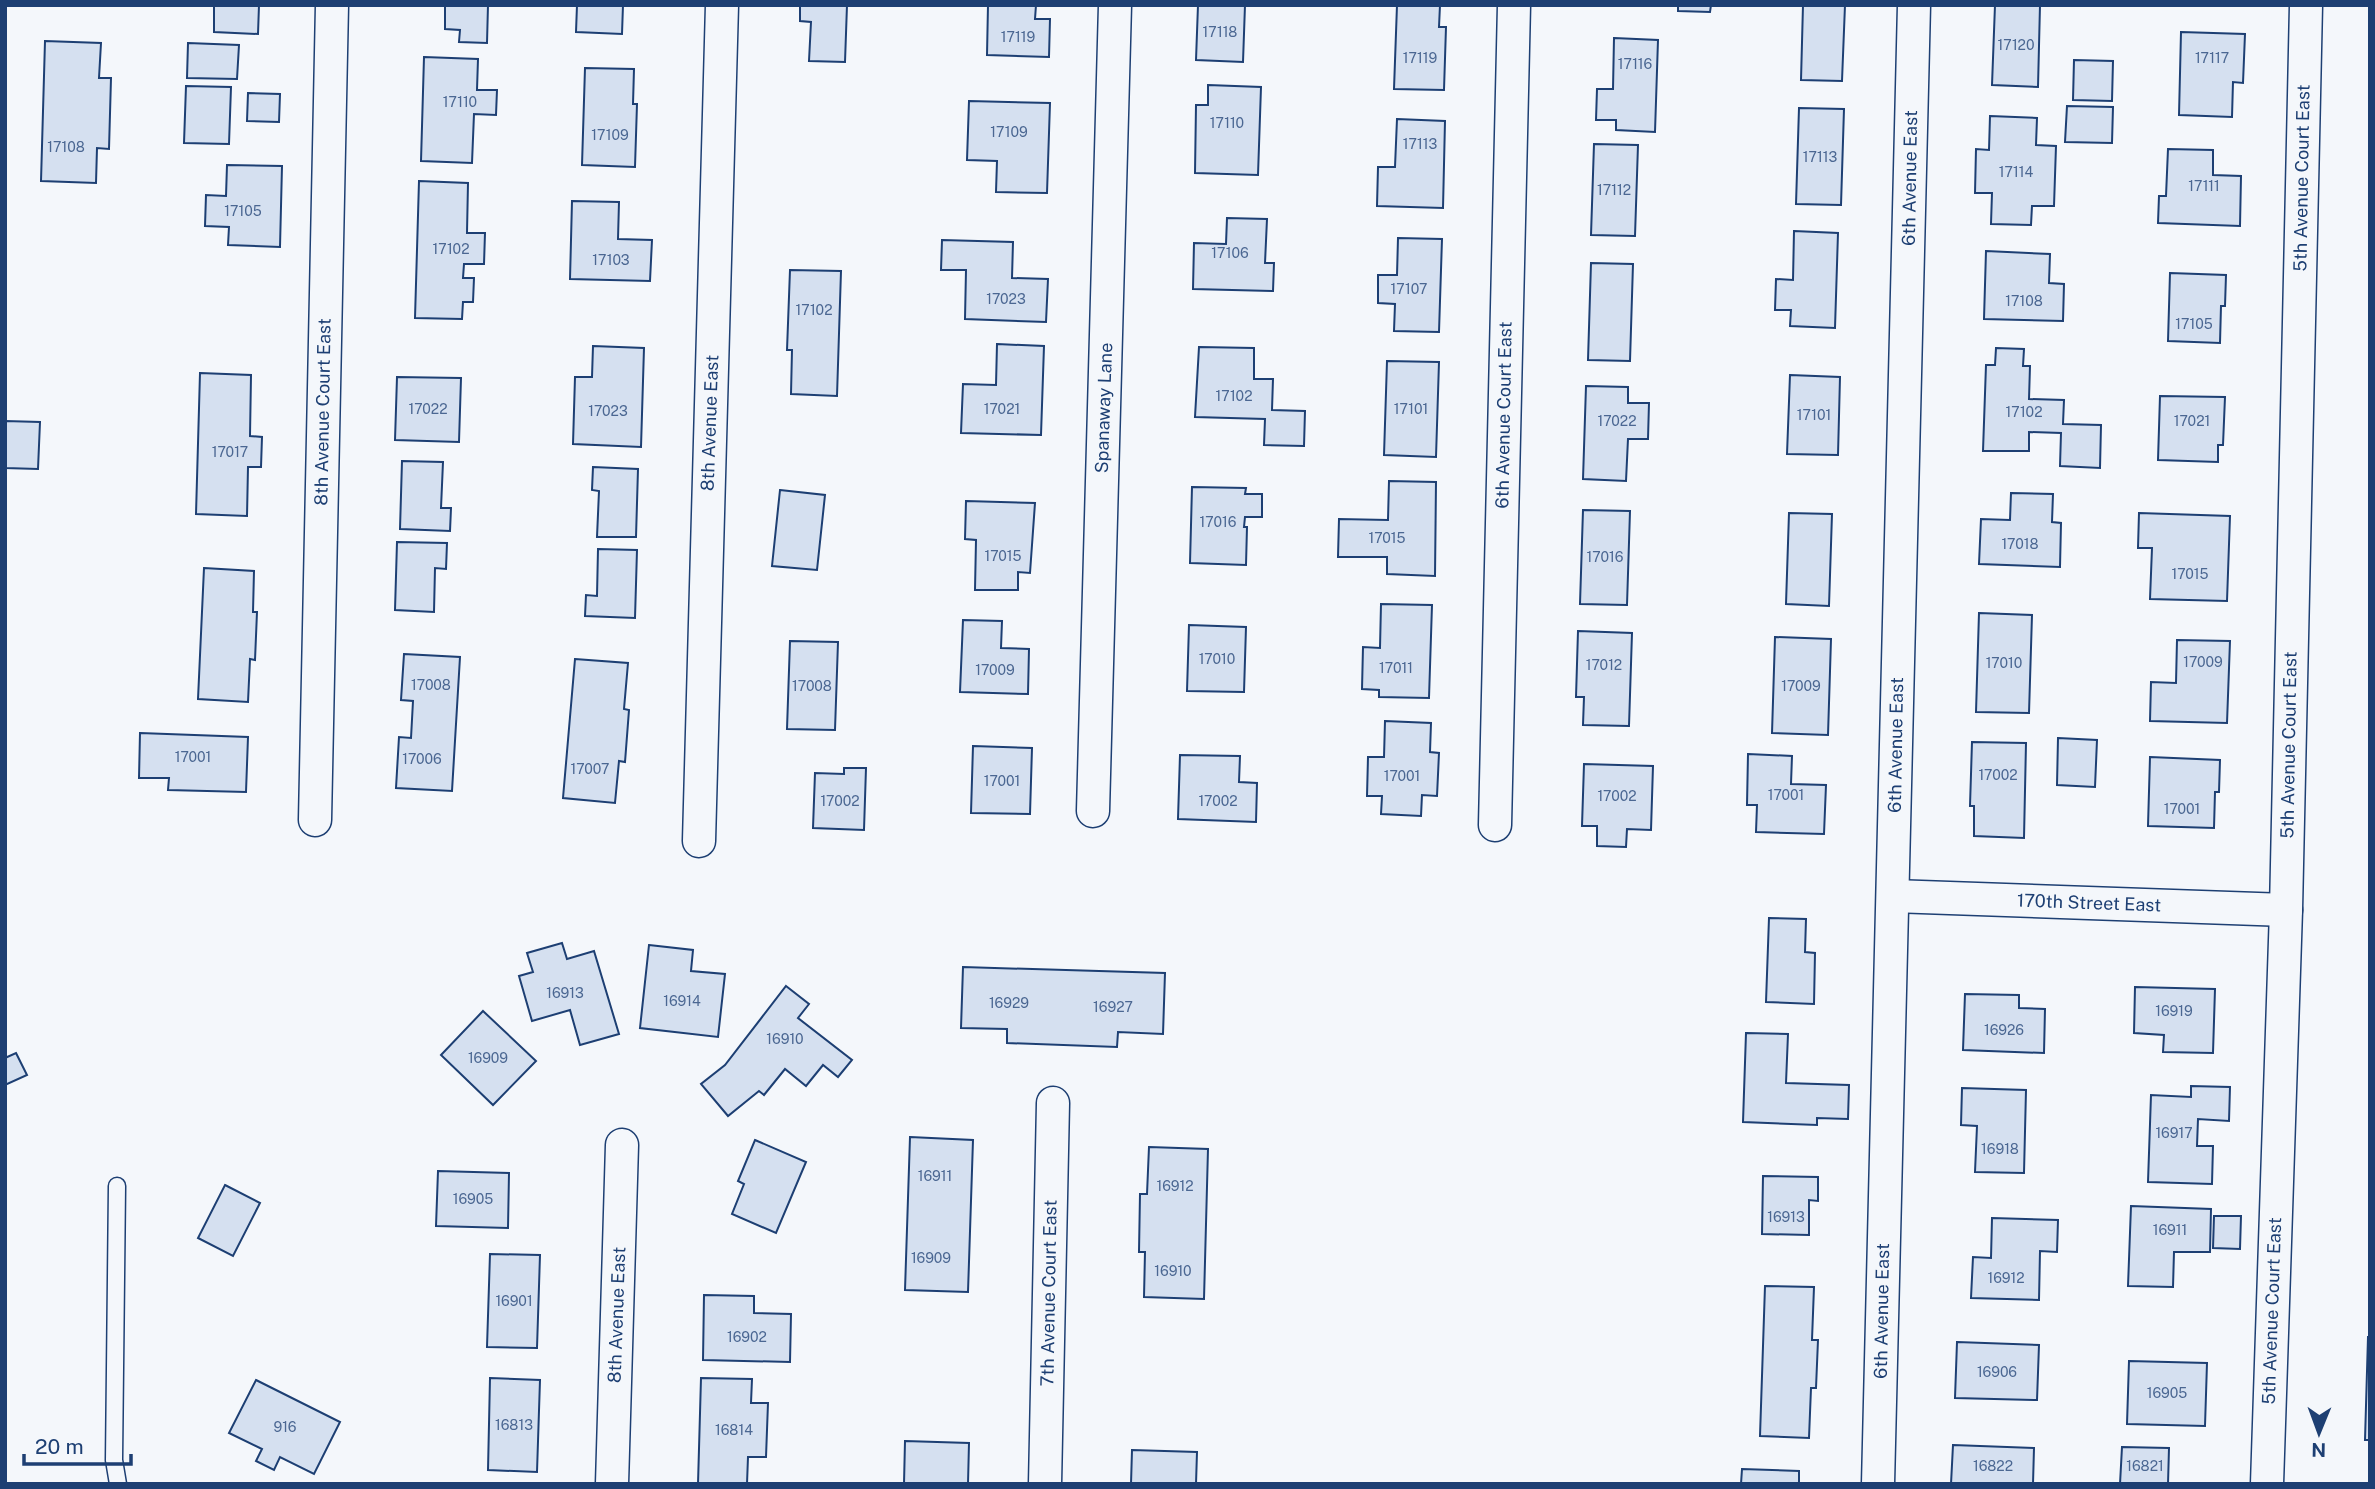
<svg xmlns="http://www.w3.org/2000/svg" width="2375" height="1489" viewBox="0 0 2375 1489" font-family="'Public Sans',sans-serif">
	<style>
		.building { fill: #d5e0f0; stroke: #1d3f73; stroke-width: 2 }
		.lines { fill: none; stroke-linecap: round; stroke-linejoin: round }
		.lane-casing { stroke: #1d3f73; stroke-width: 19 }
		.street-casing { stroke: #1d3f73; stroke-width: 35 }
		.lane { stroke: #f4f7fb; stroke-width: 16 }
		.street { stroke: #f4f7fb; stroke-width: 32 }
		.labels { text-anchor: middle; stroke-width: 5; stroke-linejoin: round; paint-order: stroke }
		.number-label { font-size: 14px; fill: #4b6792 }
		.street-label { font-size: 18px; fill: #1d3f73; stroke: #f4f7fb }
	</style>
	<rect width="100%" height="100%" fill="#f4f7fb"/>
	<g class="building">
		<path d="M214 5H259L258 34 214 32Z"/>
		<path d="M445 5H488L487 43 459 42 460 30 445 29Z"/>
		<path d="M577 5H623L622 34 576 32Z"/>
		<path d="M800 5H847L845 62 809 61 811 22 800 21Z"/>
		<path d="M988 5H1036L1035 19H1050L1049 57 987 55Z"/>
		<path d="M1198 5H1245L1243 62 1196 60Z"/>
		<path d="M1397 5H1440L1439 27H1446L1444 90 1394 89Z"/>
		<path d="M1678 5H1711L1710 12 1678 11Z"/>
		<path d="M1803 5H1845L1842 81 1801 80Z"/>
		<path d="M1995 5H2040L2038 87 1992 85Z"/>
		<path d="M2181 32 2245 34 2243 83 2233 82 2232 117 2179 115Z"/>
		<path d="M1614 38 1658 40 1655 132 1616 130V120H1596L1597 89H1613Z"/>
		<path d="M45 41 101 43 99 78H111L109 149 97 148 96 183 41 181Z"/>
		<path d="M188 43 239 45 237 79 187 78Z"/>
		<path d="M424 57 478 59 477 90H497L496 115 474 114 472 163 421 161Z"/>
		<path d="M2074 60 2113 61 2112 101 2073 100Z"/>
		<path d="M585 68 634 69 633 104H637L635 167 582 165Z"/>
		<path d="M1208 85 1261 87 1258 175 1195 173 1196 105H1208Z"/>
		<path d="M186 86 231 87 229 144 184 143Z"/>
		<path d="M248 93 280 94 279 122 247 121Z"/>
		<path d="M969 101 1050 103 1047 193 996 192 997 161 967 160Z"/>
		<path d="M2067 106 2113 107 2112 143 2065 142Z"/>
		<path d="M1799 108 1844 109 1841 205 1796 204Z"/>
		<path d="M1990 116 2037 118 2036 145 2056 146 2054 206H2032L2031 225 1991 224 1992 193H1975L1976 149 1989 150Z"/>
		<path d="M1397 119 1445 121 1443 208 1377 206 1378 167H1395Z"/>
		<path d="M1594 144 1638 145 1635 236 1591 235Z"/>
		<path d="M2168 149 2213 150V175L2241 176 2240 226 2158 223 2159 196H2166Z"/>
		<path d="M227 165 282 166 280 247 228 245 229 227 205 226 206 195 226 196Z"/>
		<path d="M419 181 468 183 467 233H485L484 264H464L463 278H474L473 302H463L462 319 415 318Z"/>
		<path d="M572 201 619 202 618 239 652 240 650 281 570 279Z"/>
		<path d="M1227 218 1267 219 1265 263H1274L1273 291 1193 289 1194 243 1226 244Z"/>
		<path d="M1794 231 1838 233 1835 328 1790 326 1791 310H1775L1776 279 1793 280Z"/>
		<path d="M1398 238 1442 239 1439 332 1394 331 1395 304 1378 303V275H1397Z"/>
		<path d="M942 240 1013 242 1012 278 1048 279 1046 322 965 319 966 270H941Z"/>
		<path d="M1986 251 2050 254 2049 283 2064 284 2063 321 1984 319Z"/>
		<path d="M1591 263 1633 264 1630 361 1588 360Z"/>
		<path d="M790 270 841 271 837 396 791 394 792 350H787Z"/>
		<path d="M2170 273 2226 275 2225 306H2221L2220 343 2168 341Z"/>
		<path d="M997 344 1044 346 1041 435 961 433 963 384 996 385Z"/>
		<path d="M593 346 644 348 641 447 573 444 575 377H592Z"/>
		<path d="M1199 347 1254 348V379H1273L1272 410 1305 411 1304 446 1264 445 1265 419 1195 417Z"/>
		<path d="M1996 348 2024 349 2023 366H2030L2029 399 2064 400 2063 424 2101 425 2100 468 2060 466 2061 433 2029 432V451H1983L1986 365H1995Z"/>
		<path d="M1387 361 1439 362 1436 457 1384 455Z"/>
		<path d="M200 373 251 375 250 436 262 437 261 467H248L247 516 196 514Z"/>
		<path d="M1790 375 1840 377 1838 455 1787 454Z"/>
		<path d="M397 377 461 378 459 442 395 440Z"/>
		<path d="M1586 386 1628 387V403H1649L1648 439H1628L1626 481 1583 479Z"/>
		<path d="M2160 396 2225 397 2223 445H2218V462L2158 460Z"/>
		<path d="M5 421 40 422 38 469 5 468Z"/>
		<path d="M402 461 443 462 441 508H451L450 531 400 529Z"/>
		<path d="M593 467 638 469 636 537H597L599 491 592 490Z"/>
		<path d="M1389 481 1436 482 1435 576 1387 574V557H1338L1339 519 1388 520Z"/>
		<path d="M1192 487 1246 488 1245 494H1262V517H1245L1244 527H1247L1246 565 1190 563Z"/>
		<path d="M780 490 825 495 817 570 772 566Z"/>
		<path d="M2011 493 2053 494 2052 522 2061 523 2060 567 1979 564 1981 519 2010 520Z"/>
		<path d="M966 501 1035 503 1030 573 1018 572V590H975L976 540 965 539Z"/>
		<path d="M1583 510 1630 511 1627 605 1580 604Z"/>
		<path d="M1789 513 1832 514 1829 606 1786 604Z"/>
		<path d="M2139 513 2230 516 2227 601 2150 599 2152 548H2138Z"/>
		<path d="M397 542 447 543 446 569 435 568 434 612 395 610Z"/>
		<path d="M598 549 637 550 635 618 585 616 586 595 597 596Z"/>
		<path d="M204 568 254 571 253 612H257L255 660 250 659 248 702 198 699Z"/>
		<path d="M1381 604 1432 605 1429 698 1379 697V690L1362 689 1363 647 1380 648Z"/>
		<path d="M1979 613 2032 615 2029 713 1976 712Z"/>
		<path d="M963 620 1002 621 1001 648 1029 649 1028 694 960 692Z"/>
		<path d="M1189 625 1246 627 1244 692 1187 691Z"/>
		<path d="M1578 631 1632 633 1629 726 1583 725 1584 697H1576Z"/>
		<path d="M1775 637 1831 639 1828 735 1772 733Z"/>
		<path d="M2177 640 2230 641 2227 723 2150 721 2151 682 2176 683Z"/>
		<path d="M790 641 838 642 835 730 787 729Z"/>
		<path d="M404 654 460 657 452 791 396 788 399 737 411 738 413 701 401 700Z"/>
		<path d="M575 659 628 663 624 709 629 710 625 762 619 761 615 803 563 798Z"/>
		<path d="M1385 721 1431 723 1430 752 1439 753 1437 796 1422 795 1421 816 1381 814 1382 796H1367L1368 757H1384Z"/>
		<path d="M140 733 248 737 246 792 168 790 169 778H139Z"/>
		<path d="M2058 738 2097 740 2095 787 2057 785Z"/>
		<path d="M1972 742 2026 743 2024 838 1974 836V806H1970Z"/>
		<path d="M973 746 1032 748 1030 814 971 813Z"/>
		<path d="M1748 754 1792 756 1791 784 1826 785 1824 834 1756 832 1757 805H1747Z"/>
		<path d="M1180 755 1240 756 1239 782 1257 783 1256 822 1178 819Z"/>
		<path d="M2150 757 2220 760 2219 792H2215L2214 828 2148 826Z"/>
		<path d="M1584 764 1653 766 1651 830 1627 829 1626 847 1597 846V826H1582Z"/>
		<path d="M844 768H866L864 830 813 828 815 773 844 774Z"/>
		<path d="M1769 918 1806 919 1805 952 1815 953 1814 1004 1766 1002Z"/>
		<path d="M562 943 567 959 594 951 619 1034 580 1045 570 1010 532 1021 519 976 533 972 527 953Z"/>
		<path d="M649 945 693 950 691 971 725 974 718 1037 640 1028Z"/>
		<path d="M963 967 1165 973 1163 1034 1118 1032 1117 1047 1007 1043V1029L961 1028Z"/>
		<path d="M786 986 809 1004 798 1018 852 1060 838 1077 823 1065 806 1086 785 1069 764 1095 759 1091 728 1116 701 1084 725 1065Z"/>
		<path d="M2135 987 2215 989 2213 1053 2163 1052 2164 1035 2134 1033Z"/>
		<path d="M1965 994 2019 995V1008L2045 1009 2044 1053 1963 1050Z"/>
		<path d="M483 1011 536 1061 493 1105 441 1055Z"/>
		<path d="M1746 1033 1788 1034 1786 1083 1849 1085 1848 1119 1817 1118V1125L1743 1122Z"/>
		<path d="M16 1053 27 1075 5 1085V1058Z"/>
		<path d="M2191 1086 2230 1087 2229 1121 2198 1119 2197 1146H2213L2212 1184 2148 1182 2151 1095 2191 1097Z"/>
		<path d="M1962 1088 2026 1090 2024 1173 1975 1172 1977 1126 1961 1125Z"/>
		<path d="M910 1137 973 1140 968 1292 905 1290Z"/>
		<path d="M755 1140 806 1162 776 1233 732 1214 744 1184 738 1181Z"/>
		<path d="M1149 1147 1208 1149 1204 1299 1144 1297 1145 1252H1139L1140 1194H1147Z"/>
		<path d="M438 1171 509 1173 508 1228 436 1226Z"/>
		<path d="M1763 1176 1818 1177V1201L1809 1200V1235L1762 1234Z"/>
		<path d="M225 1185 260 1203 233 1256 198 1238Z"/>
		<path d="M2131 1206 2211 1209 2210 1252H2174L2173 1287 2128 1286Z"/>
		<path d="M2214 1216H2241L2240 1249 2213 1248Z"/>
		<path d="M1992 1218 2058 1220 2057 1252 2040 1251 2039 1300 1971 1298 1973 1257 1991 1258Z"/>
		<path d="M490 1254 540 1255 537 1348 487 1347Z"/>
		<path d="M1765 1286 1814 1287 1812 1340H1818L1816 1388H1811L1809 1438 1760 1436Z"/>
		<path d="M704 1295 754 1296V1313L791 1314 790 1362 703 1360Z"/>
		<path d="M2368 1337H2370V1440H2365Z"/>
		<path d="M1957 1342 2039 1345 2037 1400 1955 1398Z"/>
		<path d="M2129 1361 2207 1363 2205 1426 2127 1424Z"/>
		<path d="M490 1378 540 1380 537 1472 488 1470Z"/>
		<path d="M701 1378 752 1379 751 1403H768L766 1457H748L747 1484H698Z"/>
		<path d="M256 1380 340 1422 314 1474 280 1457 274 1470 256 1461 262 1449 229 1433Z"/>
		<path d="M905 1441 969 1443 968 1484H904Z"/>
		<path d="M1953 1445 2034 1448 2033 1484H1951Z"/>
		<path d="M2122 1447 2169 1448 2168 1484H2120Z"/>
		<path d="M1132 1450 1197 1452 1196 1484H1131Z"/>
		<path d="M1742 1469 1799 1471V1484H1741Z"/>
	</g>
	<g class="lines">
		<g class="lane-casing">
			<path id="lane" d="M117 1186 114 1460 118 1484"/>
		</g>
		<g class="street-casing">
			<g id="street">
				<path d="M1093 811 1115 5"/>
				<path d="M315 820 332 5"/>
				<path d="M1495 825 1514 5"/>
				<path d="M699 841 722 5"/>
				<path d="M1893 896 2286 910"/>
				<path d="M612 1484 622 1145"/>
				<path d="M1045 1484 1053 1103"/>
				<path d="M1878 1484 1914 5"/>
				<path d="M2267 1484 2286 910 2306 5"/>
			</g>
		</g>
		<use href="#lane" class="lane"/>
		<use href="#street" class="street"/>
	</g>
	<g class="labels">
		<g class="number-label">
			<text x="1220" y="37">17118</text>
			<text x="1018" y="42">17119</text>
			<text x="2016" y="50">17120</text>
			<text x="1420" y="63">17119</text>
			<text x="2212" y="63">17117</text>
			<text x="1635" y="69">17116</text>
			<text x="460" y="107">17110</text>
			<text x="1227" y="128">17110</text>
			<text x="1009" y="137">17109</text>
			<text x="610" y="140">17109</text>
			<text x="1420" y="149">17113</text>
			<text x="66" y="152">17108</text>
			<text x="1820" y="162">17113</text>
			<text x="2016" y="177">17114</text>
			<text x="2204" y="191">17111</text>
			<text x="1614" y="195">17112</text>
			<text x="243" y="216">17105</text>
			<text x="451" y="254">17102</text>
			<text x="1230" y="258">17106</text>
			<text x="611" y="265">17103</text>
			<text x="1409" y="294">17107</text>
			<text x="1006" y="304">17023</text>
			<text x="2024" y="306">17108</text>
			<text x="814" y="315">17102</text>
			<text x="2194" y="329">17105</text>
			<text x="1234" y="401">17102</text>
			<text x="428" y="414">17022</text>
			<text x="1002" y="414">17021</text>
			<text x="1411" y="414">17101</text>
			<text x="608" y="416">17023</text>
			<text x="2024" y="417">17102</text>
			<text x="1814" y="420">17101</text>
			<text x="1617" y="426">17022</text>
			<text x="2192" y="426">17021</text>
			<text x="230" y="457">17017</text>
			<text x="1218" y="527">17016</text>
			<text x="1387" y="543">17015</text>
			<text x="2020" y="549">17018</text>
			<text x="1003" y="561">17015</text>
			<text x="1605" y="562">17016</text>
			<text x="2190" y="579">17015</text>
			<text x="1217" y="664">17010</text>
			<text x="2203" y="667">17009</text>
			<text x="2004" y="668">17010</text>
			<text x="1604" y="670">17012</text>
			<text x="1396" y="673">17011</text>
			<text x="995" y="675">17009</text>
			<text x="431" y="690">17008</text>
			<text x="812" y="691">17008</text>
			<text x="1801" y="691">17009</text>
			<text x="193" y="762">17001</text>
			<text x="422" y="764">17006</text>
			<text x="590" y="774">17007</text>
			<text x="1998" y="780">17002</text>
			<text x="1402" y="781">17001</text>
			<text x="1002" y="786">17001</text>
			<text x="1786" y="800">17001</text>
			<text x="1617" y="801">17002</text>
			<text x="840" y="806">17002</text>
			<text x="1218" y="806">17002</text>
			<text x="2182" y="814">17001</text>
			<text x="565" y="998">16913</text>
			<text x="682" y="1006">16914</text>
			<text x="1009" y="1008">16929</text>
			<text x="1113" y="1012">16927</text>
			<text x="2174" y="1016">16919</text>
			<text x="2004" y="1035">16926</text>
			<text x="785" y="1044">16910</text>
			<text x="488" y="1063">16909</text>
			<text x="2174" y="1138">16917</text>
			<text x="2000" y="1154">16918</text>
			<text x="935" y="1181">16911</text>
			<text x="1175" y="1191">16912</text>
			<text x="473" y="1204">16905</text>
			<text x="1786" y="1222">16913</text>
			<text x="2170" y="1235">16911</text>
			<text x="931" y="1263">16909</text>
			<text x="1173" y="1276">16910</text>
			<text x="2006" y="1283">16912</text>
			<text x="514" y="1306">16901</text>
			<text x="747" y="1342">16902</text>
			<text x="1997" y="1377">16906</text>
			<text x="2167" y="1398">16905</text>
			<text x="514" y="1430">16813</text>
			<text x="285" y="1432">916</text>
			<text x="734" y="1435">16814</text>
			<text x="1993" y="1471">16822</text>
			<text x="2145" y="1471">16821</text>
		</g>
		<g class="street-label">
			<text transform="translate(1910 178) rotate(-89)" y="6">6th Avenue East</text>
			<text transform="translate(2302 178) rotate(-89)" y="6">5th Avenue Court East</text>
			<text transform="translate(1104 408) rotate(-88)" y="6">Spanaway Lane</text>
			<text transform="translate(323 412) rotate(-89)" y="6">8th Avenue Court East</text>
			<text transform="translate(1504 415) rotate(-89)" y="6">6th Avenue Court East</text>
			<text transform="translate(710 423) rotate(-88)" y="6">8th Avenue East</text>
			<text transform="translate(1896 745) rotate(-89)" y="6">6th Avenue East</text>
			<text transform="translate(2289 745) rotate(-89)" y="6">5th Avenue Court East</text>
			<text transform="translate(2089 903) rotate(2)" y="6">170th Street East</text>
			<text transform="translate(1049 1293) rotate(-89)" y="6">7th Avenue Court East</text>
			<text transform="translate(1882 1311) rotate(-89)" y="6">6th Avenue East</text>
			<text transform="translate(2272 1311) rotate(-88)" y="6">5th Avenue Court East</text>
			<text transform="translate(617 1315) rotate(-88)" y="6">8th Avenue East</text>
		</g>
	</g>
	<rect width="2375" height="1489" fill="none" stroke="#1d3f73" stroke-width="14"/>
	<g transform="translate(2319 1433) rotate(181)" stroke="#f4f7fb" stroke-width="5" paint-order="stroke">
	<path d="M0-5L12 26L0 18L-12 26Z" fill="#1d3f73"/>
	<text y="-10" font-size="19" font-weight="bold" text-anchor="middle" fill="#1d3f73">N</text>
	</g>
	<path d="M24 1454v10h107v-10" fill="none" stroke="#1d3f73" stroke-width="3.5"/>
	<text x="35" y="1454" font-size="21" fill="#1d3f73" stroke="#f4f7fb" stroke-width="5" paint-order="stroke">20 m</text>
</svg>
